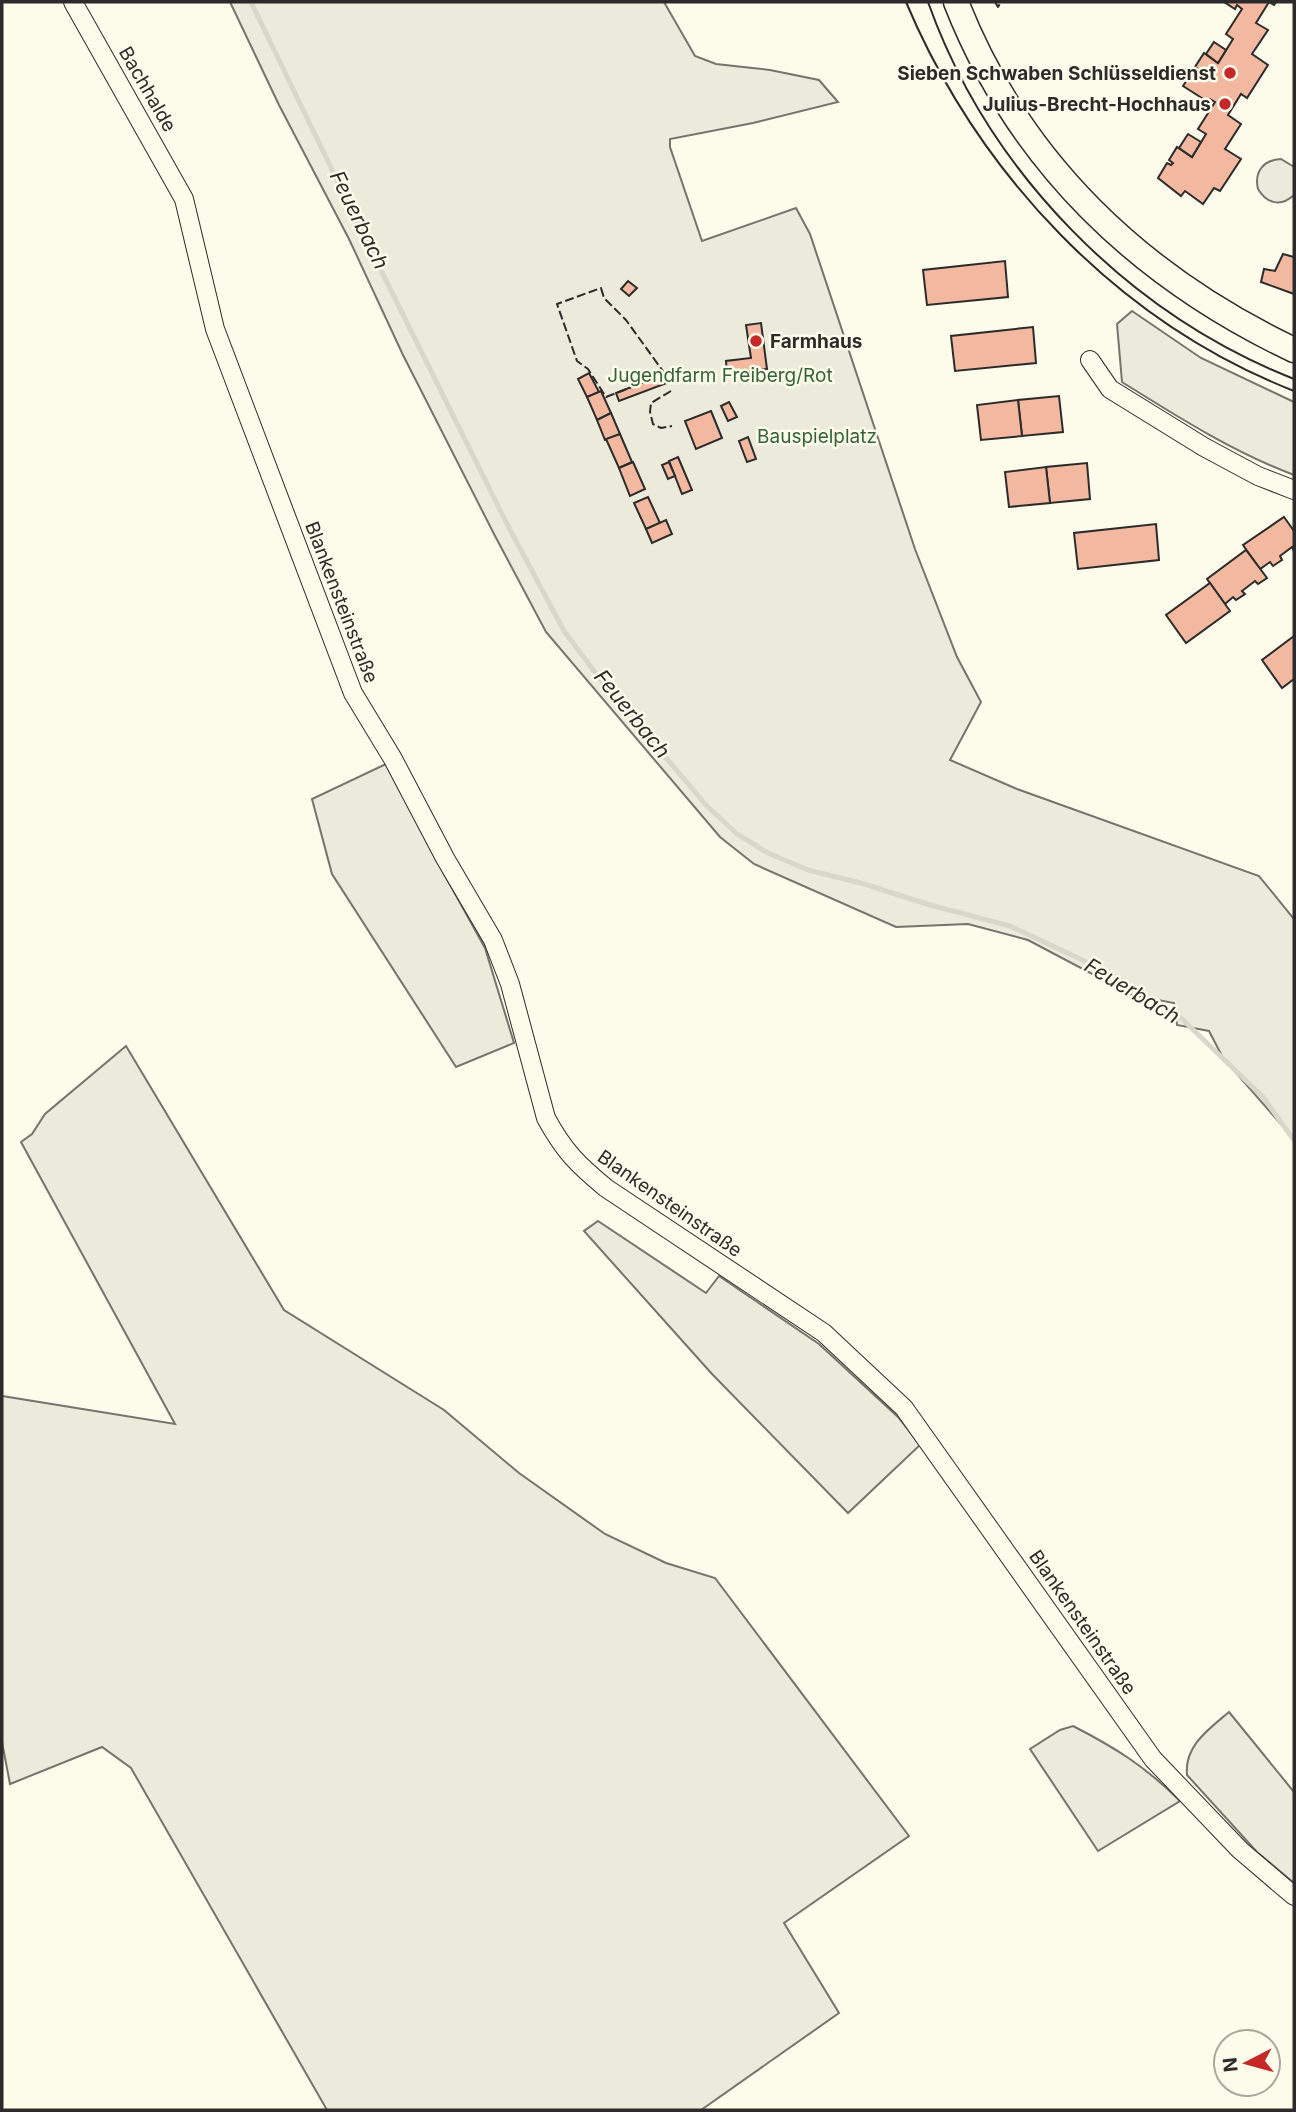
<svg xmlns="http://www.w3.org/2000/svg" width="1296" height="2112" viewBox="0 0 1296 2112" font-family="Inter,sans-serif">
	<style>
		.green { fill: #ecebdb; stroke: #74746e; stroke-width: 2 }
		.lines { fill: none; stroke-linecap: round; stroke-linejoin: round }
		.stream { stroke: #d8d7c9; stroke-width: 5 }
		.building { fill: #f2b8a0; stroke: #2b2b2b; stroke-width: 2 }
		.minor-casing { stroke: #2b2b2b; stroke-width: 20 }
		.secondary-casing { stroke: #2b2b2b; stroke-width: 27 }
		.minor { stroke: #fdfbea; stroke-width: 18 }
		.secondary { stroke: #fdfbea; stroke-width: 24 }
		.tram { stroke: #2b2b2b; stroke-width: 2 }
		.fence { stroke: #2b2b2b; stroke-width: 2; stroke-dasharray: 9 3.5; stroke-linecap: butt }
		.poi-dot { fill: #c62828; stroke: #fdfbea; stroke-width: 2.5 }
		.labels { text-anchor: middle; stroke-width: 5; stroke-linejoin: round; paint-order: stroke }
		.poi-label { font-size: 19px; font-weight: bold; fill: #2b2b2b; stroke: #fdfbea; text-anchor: end }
		.street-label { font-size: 19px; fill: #2b2b2b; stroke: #fdfbea }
		.park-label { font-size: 19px; fill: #34623c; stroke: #fdfbea }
		.water-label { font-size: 21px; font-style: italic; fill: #2b2b2b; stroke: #fdfbea }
	</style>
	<rect width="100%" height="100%" fill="#fdfbea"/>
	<g class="green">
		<path d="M230 2H664L695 56 716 64 770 70 819 80 838 102 753 123 670 139V147L702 241 796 208 810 234 915 549 957 657 981 702 950 760 1017 789 1259 876 1294 919V1139L1223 1058 1209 1031 1177 1025 1174 1003 1132 995 1028 940 968 924 896 927 754 864 720 837 546 632 494 534 403 355 349 239 279 105Z"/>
		<path d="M1281 159 1294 167V195C1281 207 1267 204 1258 189 1254 172 1263 160 1281 159Z"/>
		<path d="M1132 311 1201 358 1294 402V475C1233 452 1178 417 1122 382L1117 324Z"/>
		<path d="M388 763 438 863 485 948 514 1043 456 1067 332 874 312 799Z"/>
		<path d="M126 1046 284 1310 444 1410 519 1473 605 1534 666 1563 715 1578 909 1836 784 1923 839 2013 701 2110H327L131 1768 102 1747 10 1784 2 1742V1396L175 1424 21 1142 32 1134 45 1114Z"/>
		<path d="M598 1221 706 1293 719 1276 819 1344 898 1417 920 1445 848 1513 712 1374 584 1231Z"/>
		<path d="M1229 1712 1294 1792V1883L1257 1852 1187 1775C1184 1746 1209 1729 1229 1712Z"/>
		<path d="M1073 1726C1116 1748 1146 1767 1180 1801L1098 1851 1030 1749 1060 1730Z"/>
	</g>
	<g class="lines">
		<path class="stream" d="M251 2 365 238 506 522 564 631 606 687 706 805 737 834 768 853 808 870 861 883 930 905 1010 926 1112 974 1181 1018 1263 1097 1294 1140"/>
	</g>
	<g class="building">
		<path d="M1224 2H1276L1274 5 1269 2 1256 23 1268 30 1252 54 1268 65 1247 98 1241 94 1228 115 1241 124 1225 149 1241 159 1220 191 1214 188 1203 204 1185 191 1181 196 1158 178 1167 163 1171 165 1173 163 1169 160 1177 147 1192 157 1206 134 1198 129 1215 102 1210 99 1208 102 1183 86 1193 71 1198 73 1200 70 1195 67 1204 53 1218 63 1233 39 1226 34 1242 9 1237 5 1235 9Z"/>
		<path d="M1214 42 1226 50 1218 63 1206 54Z"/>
		<path d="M1188 134 1201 142 1192 157 1179 148Z"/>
		<path d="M1283 254 1294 257V294L1261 282 1264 269 1275 271Z"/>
		<path d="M1005 261 1008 297 927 305 923 270Z"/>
		<path d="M628 281 637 288 629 296 621 289Z"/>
		<path d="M761 323 767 369 727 374 726 361 751 358 746 325Z"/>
		<path d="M1033 327 1036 363 955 371 951 336Z"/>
		<path d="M589 373 599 392 587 397 578 379Z"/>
		<path d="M664 374 667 383 619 401 616 393Z"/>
		<path d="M601 391 611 413 597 420 587 397Z"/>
		<path d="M1059 396 1063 432 1022 436 1018 400Z"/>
		<path d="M1018 400 1022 436 981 440 977 405Z"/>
		<path d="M729 402 737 417 728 421 721 406Z"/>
		<path d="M711 411 722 438 696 449 685 421Z"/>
		<path d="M611 413 620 434 605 440 597 420Z"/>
		<path d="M620 434 632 462 619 468 606 439Z"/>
		<path d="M748 437 756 459 747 462 739 441Z"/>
		<path d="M678 457 692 490 682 494 669 461Z"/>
		<path d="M633 462 645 489 630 496 619 468Z"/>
		<path d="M669 462 675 476 668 479 662 465Z"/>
		<path d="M1087 463 1090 499 1050 503 1046 467Z"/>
		<path d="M1046 467 1050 503 1009 507 1005 472Z"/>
		<path d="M648 497 660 523 646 529 634 503Z"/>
		<path d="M1284 517 1294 531V551L1292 547 1280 556 1282 560 1273 566 1270 562 1260 569 1243 545Z"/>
		<path d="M666 520 672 534 652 543 646 529Z"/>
		<path d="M1156 524 1159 560 1078 569 1074 533Z"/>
		<path d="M1246 550 1267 578 1258 584 1255 581 1242 591 1245 594 1236 600 1233 597 1225 604 1207 579Z"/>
		<path d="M1210 583 1230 611 1186 643 1166 615Z"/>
		<path d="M1294 636V679L1282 688 1262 660Z"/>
	</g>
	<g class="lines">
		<g class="minor-casing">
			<g id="minor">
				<path d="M73 2 184 199 215 329 353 693 393 759 445 858 493 940 510 984 546 1118C564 1151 577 1164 606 1188L824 1333 904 1408 1153 1759 1240 1850 1294 1896"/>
				<path d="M1090 360 1110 389 1204 447 1258 476 1294 490"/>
			</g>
		</g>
		<g class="secondary-casing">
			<path id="secondary" d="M956 2C1019 163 1140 277 1294 350"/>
		</g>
		<use href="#minor" class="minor"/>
		<use href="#secondary" class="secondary"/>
		<g class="tram">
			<path d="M906 2C979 175 1118 322 1294 391"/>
			<path d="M928 2C988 171 1127 313 1294 379"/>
		</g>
		<g class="fence">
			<path d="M995 2 998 7 1001 2"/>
			<path d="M601 288 604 298 626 320 665 374 606 397 588 369 577 361 557 304Z"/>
			<path d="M671 391 651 403 650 412 653 424 661 428 672 426"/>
		</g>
	</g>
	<g class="poi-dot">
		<circle cx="1230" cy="73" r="7"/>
		<circle cx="1225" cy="104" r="7"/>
		<circle cx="756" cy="341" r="7"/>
	</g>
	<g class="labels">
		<g class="poi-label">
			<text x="1216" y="80">Sieben Schwaben Schlüsseldienst</text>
			<text x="1211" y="111">Julius-Brecht-Hochhaus</text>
			<text x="770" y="348" text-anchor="start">Farmhaus</text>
		</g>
		<g class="street-label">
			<text transform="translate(148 89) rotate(60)" y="7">Bachhalde</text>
			<text transform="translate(342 602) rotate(69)" y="7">Blankensteinstraße</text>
			<text transform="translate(670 1203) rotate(35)" y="7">Blankensteinstraße</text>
			<text transform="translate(1083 1622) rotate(55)" y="7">Blankensteinstraße</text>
		</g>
		<g class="park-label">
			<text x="720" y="382">Jugendfarm Freiberg/Rot</text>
			<text x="817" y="443">Bauspielplatz</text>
		</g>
		<g class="water-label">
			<text transform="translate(359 220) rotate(64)" y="7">Feuerbach</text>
			<text transform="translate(632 714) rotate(51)" y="7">Feuerbach</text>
			<text transform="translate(1132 991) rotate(31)" y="7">Feuerbach</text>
		</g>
	</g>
	<rect width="1296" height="2112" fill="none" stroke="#2b2b2b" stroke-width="7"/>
	<g transform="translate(1247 2063) rotate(264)"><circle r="33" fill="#fdfbea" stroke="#a9a89e" stroke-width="2"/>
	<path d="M0-5L12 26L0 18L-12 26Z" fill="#c62828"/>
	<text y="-10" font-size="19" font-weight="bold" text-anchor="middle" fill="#2b2b2b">N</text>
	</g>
</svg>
